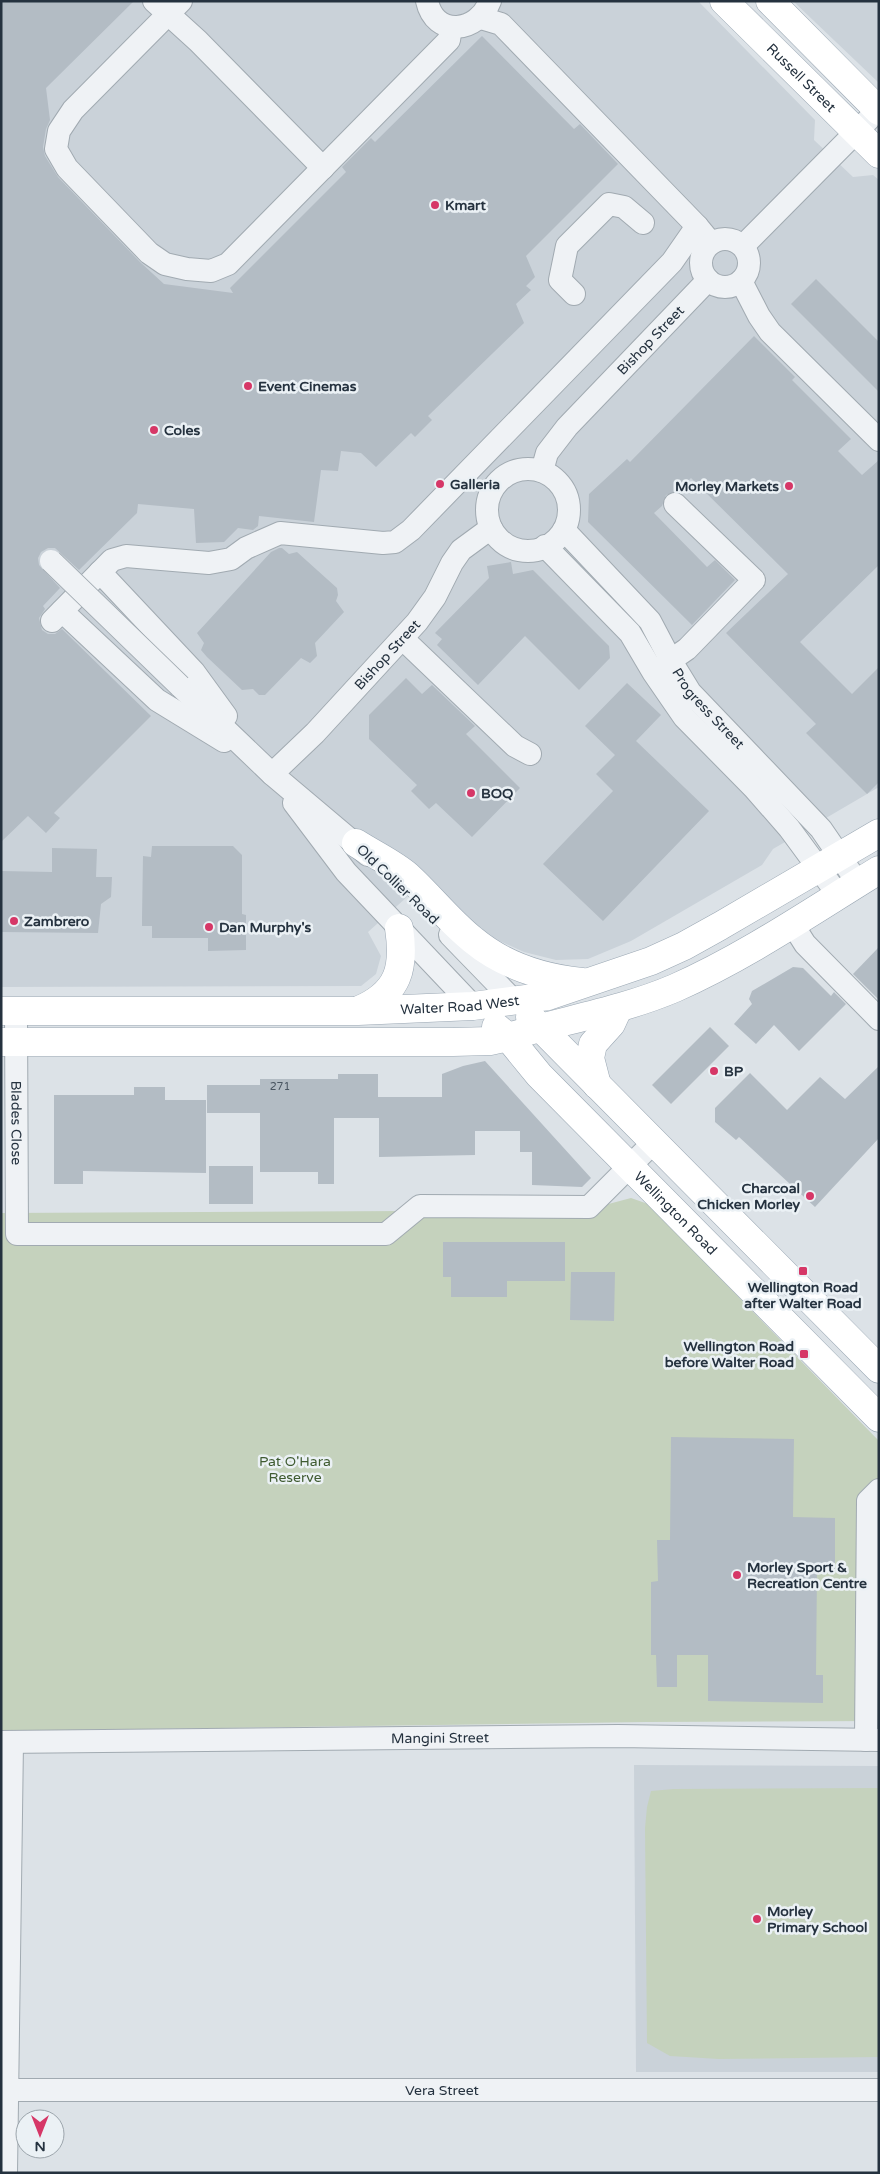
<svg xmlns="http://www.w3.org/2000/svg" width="880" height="2174" viewBox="0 0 880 2174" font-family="'Varela Round',sans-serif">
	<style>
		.built { fill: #cad2d9 }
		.green { fill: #c5d2bd }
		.building { fill: #b3bcc4 }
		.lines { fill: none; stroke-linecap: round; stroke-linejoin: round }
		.minor-casing { stroke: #a1aab1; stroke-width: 24 }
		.major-casing { stroke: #9ba8b4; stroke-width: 29 }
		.minor { stroke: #eff2f5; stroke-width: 22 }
		.major { stroke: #fff; stroke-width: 28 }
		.minor-bridge-casing { stroke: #a1aab1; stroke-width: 24; stroke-linecap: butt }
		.minor-bridge { stroke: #eff2f5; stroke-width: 22 }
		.poi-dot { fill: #d63767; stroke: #ebf1f5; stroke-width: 2 }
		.labels { text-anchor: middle; stroke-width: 5; stroke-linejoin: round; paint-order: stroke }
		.number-label { font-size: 11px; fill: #485460 }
		.street-label { font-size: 14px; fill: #25323f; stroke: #ebf1f5 }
		.poi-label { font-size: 14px; font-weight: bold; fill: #25323f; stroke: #ebf1f5; text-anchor: start }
		.park-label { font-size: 14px; fill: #3f5b31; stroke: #ebf1f5 }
	</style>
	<rect width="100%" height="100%" fill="#dce2e7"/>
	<g class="built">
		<path d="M1 1H698L815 120 814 140 853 177 873 175 879 180V787L773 849 762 865 631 941 588 959 556 960 524 952 491 937 461 912 427 879 368 932 381 956 376 974 361 986 1 987Z"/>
		<path d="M793 1H879V83Z"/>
		<path d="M634 1765 879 1766V2072H636Z"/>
	</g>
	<g class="green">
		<path d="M631 1198 648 1204 879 1441V1721L646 1722 1 1731V1213L586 1210Z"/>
		<path d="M879 1788V2057L719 2059 670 2056 647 2043 645 1828 647 1807 651 1791 674 1789Z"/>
	</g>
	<g class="building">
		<path d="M1 1H134L46 88 50 120 46 129 43 147 45 156 58 177 140 262 164 284 233 293 230 288 346 172 342 167 371 138 375 142 482 36 574 129 580 124 618 164 526 256 535 277 526 286 531 290 516 304 524 323 428 416 432 420 415 437 411 433 376 467 361 453 341 451 338 471 321 470 314 522 259 516 258 526 253 530 238 528 224 542 196 543 194 509 138 504 137 513 79 570 55 548H48L41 552 38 558 39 565 60 588 43 606 45 609 39 618 42 630 48 634H55L62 629 151 716 54 813 60 818 46 833 28 816 1 842Z"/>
		<path d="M816 279 879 342V392L791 304Z"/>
		<path d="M754 336 795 377 792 380 851 439 838 451 862 475 879 460V565L800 642 852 694 879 667V782L867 794 806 733 816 724 726 633 788 574 691 478 678 491 666 495 662 506 654 513 707 567 715 560 735 580 692 625 588 522 589 494 627 459 630 462Z"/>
		<path d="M279 548H282L289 554 297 552 337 588 338 595 336 601 344 612 315 643 317 656 310 663 301 658 265 695H259L253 689 242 690 207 657 201 650 204 643 197 633 271 552Z"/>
		<path d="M511 562 513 574 533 570 609 646 610 658 579 690 525 636 478 685 437 645 442 639 435 633 489 578 487 566Z"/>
		<path d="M406 678 422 694 432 685 475 726 466 734 520 788 472 837 436 803 429 809 411 791 417 785 369 739V715Z"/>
		<path d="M627 683 661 715 636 741 709 811 603 921 543 864 613 791 596 774 615 755 585 726Z"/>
		<path d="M152 846H233L242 855V914L246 915V950L208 951V938H152V926H142V918L143 856 151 857Z"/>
		<path d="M52 848 97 849 96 877H112L111 897 101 904 98 933 1 932V871L52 872Z"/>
		<path d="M879 947V1000L853 974Z"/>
		<path d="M793 967 803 968 831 996 834 992 846 1004 799 1051 774 1025 756 1044 734 1024 752 1004 749 999 752 991Z"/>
		<path d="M710 1027 729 1046 671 1104 652 1085Z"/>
		<path d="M485 1061 591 1178 582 1187 532 1185V1152H520V1131H475V1155L379 1157V1118H334V1184H318V1172H260V1113H207V1085H260V1079H338V1074H378V1097H442V1074L463 1066Z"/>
		<path d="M879 1066V1138L815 1207 739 1137 736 1140 715 1122V1108L750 1073 787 1110 820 1077 845 1099Z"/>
		<path d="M134 1087H165V1100H206V1173L83 1171V1184H54V1095H134Z"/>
		<rect x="209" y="1166" width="44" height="38"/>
		<path d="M443 1242H565V1281H507V1297H451V1277H443Z"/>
		<path d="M571 1272H615L614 1321 570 1320Z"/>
		<path d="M671 1437 794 1439 793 1517 835 1518V1569H817L816 1675H823V1703L708 1701V1655H677V1687H657L656 1655H651V1582L658 1581 657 1540H670Z"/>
	</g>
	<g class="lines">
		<g class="minor-casing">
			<g id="minor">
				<path d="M154 1 198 41 323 168"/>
				<path d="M181 1 73 110 59 131 56 149 67 168 149 253 165 264 187 269 211 271 228 264 449 40 451 27"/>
				<path d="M427 1C435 38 478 33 490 1"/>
				<path d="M481 18 501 24 697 226 711 243"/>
				<circle cx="725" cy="263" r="24"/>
				<path d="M743 246 878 110"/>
				<path d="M741 281 759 316 770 332 879 440"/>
				<path d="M574 294 560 280 567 246 609 204 624 207 643 223"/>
				<circle cx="528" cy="510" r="41"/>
				<path id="s1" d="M542 471 547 453 567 427 708 280"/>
				<path id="s2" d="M564 530 650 621 671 661 690 692 821 829 858 883"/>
				<path d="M545 546 630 633 653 672 684 717 754 788 789 828 839 896"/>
				<path d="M100 572 194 672 226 716"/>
				<path d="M62 611 157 700 224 741"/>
				<path d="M52 621 112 560 126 556 209 563 231 559 246 548 280 533 383 543 395 542 411 530 672 262 697 226"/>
				<path d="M403 639 515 746 530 754"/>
				<path d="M658 669 687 649 754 580 675 504"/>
				<path d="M180 686 272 774 368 855"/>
				<path id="s3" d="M272 774 315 733 417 622 435 597 452 563 461 550 491 528"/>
				<path d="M294 803 346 872 473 1006"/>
				<path d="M793 925 805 944 879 1019"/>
				<path d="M450 935 515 1002"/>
				<path id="s4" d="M16 1012 17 1234H386L420 1206 589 1207 653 1143"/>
				<path d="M866 1740 868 1501 879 1490"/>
				<path id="s5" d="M1 1742 618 1736 879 1740"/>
				<path id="s6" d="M6 2090H879"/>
				<path d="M6 2173 12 1742"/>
			</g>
		</g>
		<g class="major-casing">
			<g id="major">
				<path id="s7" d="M724 1 879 154"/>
				<path d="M770 1 879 111"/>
				<path d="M356 843C373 854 393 863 408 876 430 896 449 921 473 940 503 965 543 978 582 982"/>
				<path d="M359 1010C399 993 405 968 399 928"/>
				<path id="s8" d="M1 1011H358L473 1006 548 996 651 961 684 946 720 926 879 833"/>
				<path d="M530 1017 879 1369"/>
				<path id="s9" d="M496 1027 508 1037 539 1075 879 1418"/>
				<path d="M1 1042H453L490 1041 508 1037C564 1020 621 1011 675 988 747 956 812 911 879 870"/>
				<path d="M597 1085 590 1058 593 1044 611 1024 618 1009"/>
			</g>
		</g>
		<use href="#minor" class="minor"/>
		<use href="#major" class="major"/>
		<g class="minor-bridge-casing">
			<path id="minor-bridge" d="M51 561 180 686"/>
		</g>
		<use href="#minor-bridge" class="minor-bridge"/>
	</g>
	<g class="poi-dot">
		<circle cx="435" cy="205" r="5"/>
		<circle cx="248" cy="386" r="5"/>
		<circle cx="154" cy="430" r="5"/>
		<circle cx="440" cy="484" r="5"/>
		<circle cx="789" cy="486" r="5"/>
		<circle cx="471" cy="793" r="5"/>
		<circle cx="14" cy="921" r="5"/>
		<circle cx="209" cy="927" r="5"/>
		<circle cx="714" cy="1071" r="5"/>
		<circle cx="810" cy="1196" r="5"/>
		<rect x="798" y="1266" width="10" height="10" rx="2.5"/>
		<rect x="799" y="1349" width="10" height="10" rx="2.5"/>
		<circle cx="737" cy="1575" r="5"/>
		<circle cx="757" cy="1919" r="5"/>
	</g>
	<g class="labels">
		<g class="number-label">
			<text x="280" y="1090">271</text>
		</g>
		<g class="street-label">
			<text dy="5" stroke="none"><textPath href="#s7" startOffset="109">Russell Street</textPath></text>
			<text dy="5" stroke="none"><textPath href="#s1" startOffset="172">Bishop Street</textPath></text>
			<text dy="5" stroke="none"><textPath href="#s3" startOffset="166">Bishop Street</textPath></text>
			<text dy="5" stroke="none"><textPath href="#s2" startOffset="231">Progress Street</textPath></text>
			<text transform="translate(398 884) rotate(44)" y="5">Old Collier Road</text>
			<text dy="5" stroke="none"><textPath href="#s8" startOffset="459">Walter Road West</textPath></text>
			<text dy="5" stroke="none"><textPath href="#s4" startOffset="111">Blades Close</textPath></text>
			<text dy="5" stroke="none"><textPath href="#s9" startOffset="259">Wellington Road</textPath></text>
			<text dy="5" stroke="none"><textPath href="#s5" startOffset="439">Mangini Street</textPath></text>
			<text dy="5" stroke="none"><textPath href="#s6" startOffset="436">Vera Street</textPath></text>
		</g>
		<g class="poi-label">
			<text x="445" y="210">Kmart</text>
			<text x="258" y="391">Event Cinemas</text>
			<text x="164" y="435">Coles</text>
			<text x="450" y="489">Galleria</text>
			<text x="779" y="491" text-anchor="end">Morley Markets</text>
			<text x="481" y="798">BOQ</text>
			<text x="24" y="926">Zambrero</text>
			<text x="219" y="932">Dan Murphy's</text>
			<text x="724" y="1076">BP</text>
			<text x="800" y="1193" text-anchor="end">Charcoal<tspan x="800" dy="16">Chicken Morley</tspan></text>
			<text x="803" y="1292" text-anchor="middle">Wellington Road<tspan x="803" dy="16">after Walter Road</tspan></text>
			<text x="794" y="1351" text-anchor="end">Wellington Road<tspan x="794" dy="16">before Walter Road</tspan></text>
			<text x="747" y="1572">Morley Sport &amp;<tspan x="747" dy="16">Recreation Centre</tspan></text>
			<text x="767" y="1916">Morley<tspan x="767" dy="16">Primary School</tspan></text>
		</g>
		<g class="park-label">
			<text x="295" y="1466">Pat O'Hara<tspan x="295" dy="16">Reserve</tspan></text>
		</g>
	</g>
	<rect width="880" height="2174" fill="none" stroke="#25323f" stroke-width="5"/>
	<g transform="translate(40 2134) rotate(180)"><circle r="24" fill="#ebf1f5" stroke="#9ca5ac"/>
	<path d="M0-4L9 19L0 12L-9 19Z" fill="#d63767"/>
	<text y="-8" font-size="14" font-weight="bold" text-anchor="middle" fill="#25323f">N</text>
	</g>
</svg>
